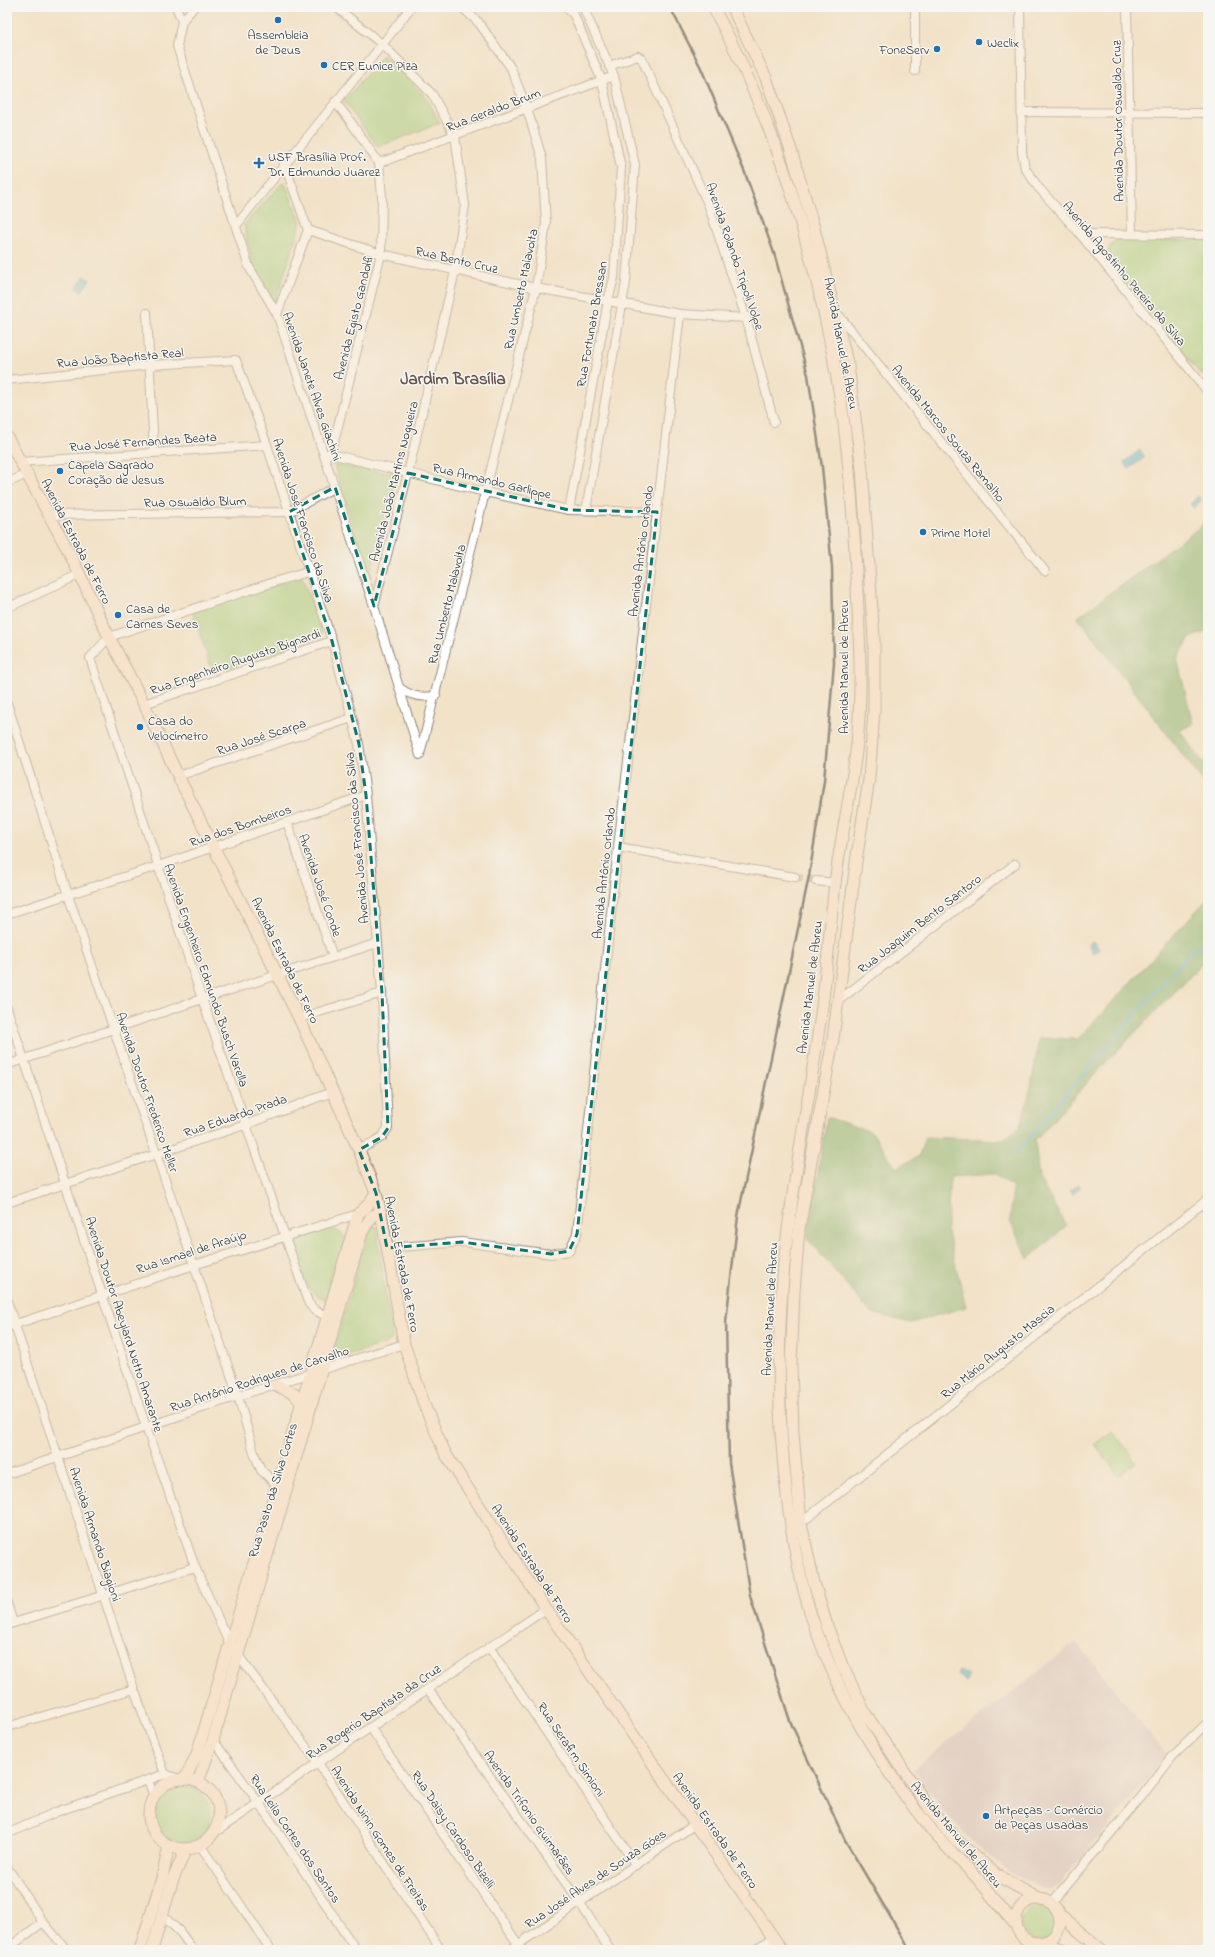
<svg xmlns="http://www.w3.org/2000/svg" width="1215" height="1957" viewBox="0 0 1215 1957" font-family="'Indie Flower',sans-serif">
	<style>
		.industrial { fill: #d2bfc1 }
		.green { fill: #a0d180; stroke: #667e56 }
		.forest { fill: #80b36e; stroke: #566f4c }
		.water { fill: #51b0d0; stroke: #3e6e7e }
		.lines { fill: none; stroke-linecap: round; stroke-linejoin: round }
		.stream { stroke: #51b0d0; stroke-width: 2.5 }
		.street-tunnel { stroke: #cabda9; stroke-width: 8; stroke-dasharray: 8 4; stroke-linecap: butt }
		.street-casing { stroke: #8e867a; stroke-width: 10 }
		.secondary-casing { stroke: #8e867a; stroke-width: 13 }
		.street { stroke: #fff; stroke-width: 8 }
		.secondary { stroke: #fde4d1; stroke-width: 11 }
		.rail { stroke: #2b2b2b; stroke-width: 2.5 }
		.marked { fill: none; stroke: #0f766e; stroke-width: 3; stroke-dasharray: 8 5; stroke-linejoin: round }
		.poi-dot { fill: #1f6fb2; stroke: #f6f6f2; stroke-width: 1.5 }
		.labels { text-anchor: middle; stroke-width: 3; stroke-linejoin: round; paint-order: stroke }
		.poi-label { font-size: 13px; fill: #2b2b2b; stroke: #f6f6f2; text-anchor: start }
		.street-label { font-size: 13px; fill: #2b2b2b; stroke: #f6f6f2 }
		.district-label { font-size: 17px; font-weight: bold; fill: #67564f; stroke: #f6f6f2 }
	</style>
	<rect width="100%" height="100%" fill="#f6f6f2"/>
	<filter id="ink" filterUnits="userSpaceOnUse"><feTurbulence type="fractalNoise" baseFrequency=".025" numOctaves="2"/><feDisplacementMap in="SourceGraphic" scale="8" xChannelSelector="R" yChannelSelector="G"/><feConvolveMatrix kernelMatrix="1 2 1 2 8 2 1 2 1" color-interpolation-filters="sRGB"/></filter>
	<filter id="wash" filterUnits="userSpaceOnUse"><feTurbulence type="fractalNoise" baseFrequency=".012" numOctaves="4" result="noise"/><feDisplacementMap in="SourceGraphic" scale="16" xChannelSelector="R" yChannelSelector="G"/><feGaussianBlur stdDeviation="0.9" result="paint"/><feColorMatrix in="noise" values="0 0 0 0 0 0 0 0 0 0 0 0 0 0 0 0 0 1.4 0 .05"/><feComposite in="paint" operator="in"/></filter>
	<g filter="url(#wash)">
		<rect width="100%" height="100%" fill="#f2e2c8"/>
		<path class="industrial" d="M1076 1642 1167 1755 1059 1885 1050 1889H1043L1013 1875 970 1840 944 1812 913 1769Z"/>
		<g class="green">
			<path d="M383 55 426 97 440 123 378 147 344 101Z"/>
			<path d="M284 181 301 222 275 303 252 263 244 225Z"/>
			<path d="M1118 240H1208V375L1200 373 1110 263C1105 253 1108 245 1118 240Z"/>
			<path d="M334 465 397 474 369 578Z"/>
			<path d="M302 577 322 632 320 637 213 673 192 610Z"/>
			<path d="M372 1225 377 1227 386 1300 393 1330 392 1339 384 1344 334 1359 333 1353 362 1252Z"/>
			<path d="M326 1229C334 1229 342 1231 346 1239L329 1295 325 1299C304 1293 301 1269 295 1250 295 1235 314 1233 326 1229Z"/>
			<path d="M1113 1431 1136 1462 1119 1476 1095 1444Z"/>
			<circle cx="183" cy="1815" r="28"/>
			<circle cx="1039" cy="1923" r="18"/>
		</g>
		<g class="forest">
			<path d="M1208 521V631L1190 638 1177 658 1193 724 1180 730 1208 770V788L1078 617Z"/>
			<path d="M1208 898V958L1110 1058 1035 1140 1039 1178 1066 1226 1028 1259 1010 1221 1013 1187 994 1174 950 1177 947 1229 966 1307 911 1323 871 1313 807 1238 827 1117 872 1132 896 1168 919 1156 925 1137 1002 1140 1020 1127 1031 1087 1039 1038 1078 1039Z"/>
		</g>
		<g class="water">
			<path d="M84 276 90 280 82 291 76 288Z"/>
			<path d="M1140 450 1145 457 1129 469 1124 462Z"/>
			<path d="M1198 496 1202 500 1194 508 1190 504Z"/>
			<path d="M1093 941 1099 949 1093 953 1088 944Z"/>
			<path d="M1078 1184 1081 1188 1072 1195 1069 1191Z"/>
			<path d="M959 1670 969 1675 966 1682 957 1675Z"/>
		</g>
		<g class="lines">
			<path class="stream" d="M1015 1155 1105 1048 1190 953 1208 939"/>
		</g>
	</g>
	<g filter="url(#ink)">
		<g class="lines">
			<path class="street-tunnel" d="M795 877 816 881"/>
			<g class="street-casing">
				<g id="street">
					<path d="M176 7 182 21 177 46 249 267 277 314 374 606 420 755"/>
					<path d="M336 7 383 45 432 94 455 136 465 205 455 271 408 473 374 606"/>
					<path d="M566 7 574 15 602 81 621 167 614 278 608 301 569 510"/>
					<path d="M583 7 614 76 635 165 626 282 586 510"/>
					<path d="M1020 7 1022 152 1025 168 1038 187 1080 234 1208 392"/>
					<path d="M1127 7 1132 234"/>
					<path d="M182 21 194 7"/>
					<path d="M609 66 638 56 642 59 708 204 746 318 774 422"/>
					<path d="M915 71V7"/>
					<path d="M1022 112 1208 113"/>
					<path d="M379 163 614 76"/>
					<path d="M236 226C293 152 355 82 411 7"/>
					<path d="M308 230 381 254 536 288 680 314 746 318"/>
					<path d="M1080 234 1208 235"/>
					<path d="M147 313 154 453"/>
					<path d="M837 313 1045 571"/>
					<path d="M277 314 308 230 284 163"/>
					<path d="M7 380 151 365 236 360 267 445 332 641 359 744 366 795 382 993 388 1128 382 1137 359 1150"/>
					<path d="M327 454H331L485 492 569 510 657 512"/>
					<path d="M331 454 381 254 382 197 379 163 348 118 335 102"/>
					<path d="M20 462 267 445"/>
					<path d="M7 483 27 474"/>
					<path d="M50 515 289 512 335 487"/>
					<path d="M308 572 277 581 109 637 90 658 202 999 308 1302 314 1310 326 1316"/>
					<path d="M7 608 80 574"/>
					<path d="M399 687C410 696 421 699 436 695"/>
					<path d="M7 703 68 895 194 1265 238 1396 255 1456 261 1470 276 1484"/>
					<path d="M144 704 332 641"/>
					<path d="M420 754 536 288 546 224 542 158 527 109 511 68 479 23 462 7"/>
					<path d="M178 776 352 718"/>
					<path d="M287 822 333 957"/>
					<path d="M618 847 795 877"/>
					<path d="M816 881 835 883"/>
					<path d="M7 914 158 866 366 795"/>
					<path d="M838 1001 1015 864"/>
					<path d="M7 1008 146 1427 195 1567 229 1643 318 1763 441 1950"/>
					<path d="M299 1018 382 993"/>
					<path d="M7 1065 202 999 378 943"/>
					<path d="M7 1203 245 1125 332 1092"/>
					<path d="M387 1248 462 1242 551 1254 569 1251 577 1234 618 847 680 314"/>
					<path d="M7 1301 134 1689 165 1774"/>
					<path d="M7 1327 194 1265 358 1214"/>
					<path d="M7 1474 238 1396 404 1344"/>
					<path d="M801 1523 1208 1199"/>
					<path d="M7 1603 13 1623"/>
					<path d="M7 1625 195 1567"/>
					<path d="M489 1647 636 1865"/>
					<path d="M428 1689 580 1903 610 1950"/>
					<path d="M7 1727 134 1689"/>
					<path d="M370 1727 518 1944"/>
					<path d="M213 1740 259 1803 356 1950"/>
					<path d="M148 1780 154 1797"/>
					<path d="M214 1833 546 1609"/>
					<path d="M7 1834 56 1812 165 1774 179 1779"/>
					<path d="M200 1845 271 1950"/>
					<path d="M7 1867 43 1922 67 1950"/>
					<path d="M1052 1903 1142 1796 1173 1756 1208 1722"/>
					<path d="M163 1916 180 1932 193 1950"/>
					<path d="M7 1949 43 1922"/>
					<path d="M510 1950 694 1825"/>
					<path d="M755 1950 773 1937"/>
				</g>
			</g>
			<g class="secondary-casing">
				<g id="secondary">
					<path d="M713 7C776 122 818 261 839 390 849 450 853 511 856 571 859 628 863 686 857 743 852 790 841 836 835 883 830 927 827 970 821 1014 810 1094 794 1174 785 1254 777 1335 777 1416 787 1496 792 1537 799 1577 811 1615 836 1693 883 1772 935 1834 948 1849 963 1863 977 1878 990 1893 1002 1910 1016 1925"/>
					<path d="M732 7 766 78 791 150 814 228 848 366 862 469 874 639V711L869 779 857 855 833 1039 799 1229 794 1292 791 1365 793 1434 801 1523 814 1583 827 1626 842 1665 865 1713 932 1812 955 1839 995 1874 1037 1898"/>
					<path d="M7 437 70 554 109 637 144 704 178 776 299 1018 359 1150 376 1193 381 1213 404 1344 425 1407 445 1453 546 1609 782 1950"/>
					<path d="M276 1385 293 1393 302 1403"/>
					<path d="M185 1779 197 1754C250 1574 303 1394 358 1214L369 1204 376 1193"/>
					<circle cx="184" cy="1814" r="35"/>
					<path d="M198 1782 213 1740 362 1232 372 1216 381 1213"/>
					<circle cx="1038" cy="1921" r="22"/>
					<path d="M1059 1915 1102 1950"/>
					<path d="M1044 1942 1063 1950"/>
					<path d="M140 1950 162 1878 169 1846"/>
					<path d="M152 1950 173 1879 186 1849"/>
				</g>
			</g>
			<use href="#street" class="street"/>
			<use href="#secondary" class="secondary"/>
			<path class="rail" d="M670 7 701 68 745 173 774 253 808 375 822 467 832 567 834 663 824 781 809 876 738 1216 726 1322 729 1463 750 1596 790 1721 845 1840 910 1950"/>
		</g>
	</g>
	<path d="M0 0H1215V1957H0ZM408 473 569 510 657 512 577 1234 569 1251 551 1254 462 1242 387 1248 376 1193 359 1150 382 1137 388 1128 382 993 366 795 359 744 332 641 289 512 335 487 374 606Z" fill="#f2e2c8" fill-opacity=".55" fill-rule="evenodd"/>
	<path class="marked" d="M408 473 569 510 657 512 577 1234 569 1251 551 1254 462 1242 387 1248 376 1193 359 1150 382 1137 388 1128 382 993 366 795 359 744 332 641 289 512 335 487 374 606Z"/>
	<g class="poi-dot">
		<circle cx="278" cy="20" r="4"/>
		<circle cx="979" cy="42" r="4"/>
		<circle cx="937" cy="49" r="4"/>
		<circle cx="324" cy="65" r="4"/>
		<path d="M257 157h4v4h4v4h-4v4h-4v-4h-4v-4h4z"/>
		<circle cx="60" cy="471" r="4"/>
		<circle cx="923" cy="532" r="4"/>
		<circle cx="118" cy="615" r="4"/>
		<circle cx="140" cy="727" r="4"/>
		<circle cx="986" cy="1816" r="4"/>
	</g>
	<g class="labels">
		<g class="poi-label">
			<text x="278" y="39" text-anchor="middle">Assembleia<tspan x="278" dy="15">de Deus</tspan></text>
			<text x="987" y="47">Weclix</text>
			<text x="929" y="54" text-anchor="end">FoneServ</text>
			<text x="332" y="70">CER Eunice Piza</text>
			<text x="268" y="161">USF Brasília Prof.<tspan x="268" dy="15">Dr. Edmundo Juarez</tspan></text>
			<text x="68" y="469">Capela Sagrado<tspan x="68" dy="15">Coração de Jesus</tspan></text>
			<text x="931" y="537">Prime Motel</text>
			<text x="126" y="613">Casa de<tspan x="126" dy="15">Carnes Seves</tspan></text>
			<text x="148" y="725">Casa do<tspan x="148" dy="15">Velocímetro</tspan></text>
			<text x="994" y="1814">Artpeças - Comércio<tspan x="994" dy="15">de Peças Usadas</tspan></text>
		</g>
		<g class="street-label">
			<text transform="translate(493 109) rotate(-21)" y="5">Rua Geraldo Brum</text>
			<text transform="translate(1117 121) rotate(-91)" y="5">Avenida Doutor Oswaldo Cruz</text>
			<text transform="translate(736 256) rotate(71)" y="5">Avenida Rolando Tripoli Volpe</text>
			<text transform="translate(457 259) rotate(13)" y="5">Rua Bento Cruz</text>
			<text transform="translate(1125 273) rotate(50)" y="5">Avenida Agostinho Pereira da Silva</text>
			<text transform="translate(520 289) rotate(-78)" y="5">Rua Umberto Malavolta</text>
			<text transform="translate(353 317) rotate(-76)" y="5">Avenida Egisto Gandolfi</text>
			<text transform="translate(591 324) rotate(-80)" y="5">Rua Fortunato Bressan</text>
			<text transform="translate(842 343) rotate(79)" y="5">Avenida Manuel de Abreu</text>
			<text transform="translate(120 357) rotate(-5)" y="5">Rua João Baptista Real</text>
			<text transform="translate(313 386) rotate(71)" y="5">Avenida Janete Alves Giachini</text>
			<text transform="translate(949 433) rotate(51)" y="5">Avenida Marcos Souza Ramalho</text>
			<text transform="translate(143 441) rotate(-4)" y="5">Rua José Fernandes Beata</text>
			<text transform="translate(492 480) rotate(13)" y="5">Rua Armando Garlippe</text>
			<text transform="translate(393 481) rotate(-76)" y="5">Avenida João Martins Nogueira</text>
			<text transform="translate(195 501) rotate(-1)" y="5">Rua Oswaldo Blum</text>
			<text transform="translate(304 520) rotate(72)" y="5">Avenida José Francisco da Silva</text>
			<text transform="translate(77 541) rotate(63)" y="5">Avenida Estrada de Ferro</text>
			<text transform="translate(640 551) rotate(-83)" y="5">Avenida Antônio Orlando</text>
			<text transform="translate(446 604) rotate(-76)" y="5">Rua Umberto Malavolta</text>
			<text transform="translate(235 661) rotate(-19)" y="5">Rua Engenheiro Augusto Bignardi</text>
			<text transform="translate(843 667) rotate(-90)" y="5">Avenida Manuel de Abreu</text>
			<text transform="translate(261 736) rotate(-18)" y="5">Rua José Scarpa</text>
			<text transform="translate(240 825) rotate(-19)" y="5">Rua dos Bombeiros</text>
			<text transform="translate(356 838) rotate(-95)" y="5">Avenida José Francisco da Silva</text>
			<text transform="translate(603 873) rotate(-84)" y="5">Avenida Antônio Orlando</text>
			<text transform="translate(321 885) rotate(71)" y="5">Avenida José Conde</text>
			<text transform="translate(919 923) rotate(-38)" y="5">Rua Joaquim Bento Santoro</text>
			<text transform="translate(286 960) rotate(64)" y="5">Avenida Estrada de Ferro</text>
			<text transform="translate(207 975) rotate(71)" y="5">Avenida Engenheiro Edmundo Busch Varella</text>
			<text transform="translate(809 987) rotate(-83)" y="5">Avenida Manuel de Abreu</text>
			<text transform="translate(148 1092) rotate(71)" y="5">Avenida Doutor Frederico Meller</text>
			<text transform="translate(235 1115) rotate(-19)" y="5">Rua Eduardo Prada</text>
			<text transform="translate(191 1251) rotate(-18)" y="5">Rua Ismael de Araújo</text>
			<text transform="translate(403 1264) rotate(79)" y="5">Avenida Estrada de Ferro</text>
			<text transform="translate(769 1309) rotate(-87)" y="5">Avenida Manuel de Abreu</text>
			<text transform="translate(125 1324) rotate(72)" y="5">Avenida Doutor Abeylard Netto Amarante</text>
			<text transform="translate(997 1351) rotate(-39)" y="5">Rua Mário Augusto Mascia</text>
			<text transform="translate(259 1378) rotate(-18)" y="5">Rua Antônio Rodrigues de Carvalho</text>
			<text transform="translate(272 1490) rotate(-73)" y="5">Rua Pasto da Silva Cortes</text>
			<text transform="translate(96 1534) rotate(72)" y="5">Avenida Armando Biagioni</text>
			<text transform="translate(533 1563) rotate(57)" y="5">Avenida Estrada de Ferro</text>
			<text transform="translate(373 1711) rotate(-34)" y="5">Rua Rogerio Baptista da Cruz</text>
			<text transform="translate(572 1749) rotate(56)" y="5">Rua Serafim Simioni</text>
			<text transform="translate(530 1812) rotate(55)" y="5">Avenida Trifonio Guimarães</text>
			<text transform="translate(454 1829) rotate(56)" y="5">Rua Daisy Cardoso Bizelli</text>
			<text transform="translate(716 1830) rotate(55)" y="5">Avenida Estrada de Ferro</text>
			<text transform="translate(957 1834) rotate(50)" y="5">Avenida Manuel de Abreu</text>
			<text transform="translate(296 1838) rotate(56)" y="5">Rua Leila Cortes dos Santos</text>
			<text transform="translate(381 1838) rotate(57)" y="5">Avenida Ninin Gomes de Freitas</text>
			<text transform="translate(595 1878) rotate(-34)" y="5">Rua José Alves de Souza Góes</text>
		</g>
		<g class="district-label">
			<text x="453" y="384">Jardim Brasília</text>
		</g>
	</g>
	<rect width="1215" height="1957" fill="none" stroke="#f6f6f2" stroke-width="24"/>
</svg>
